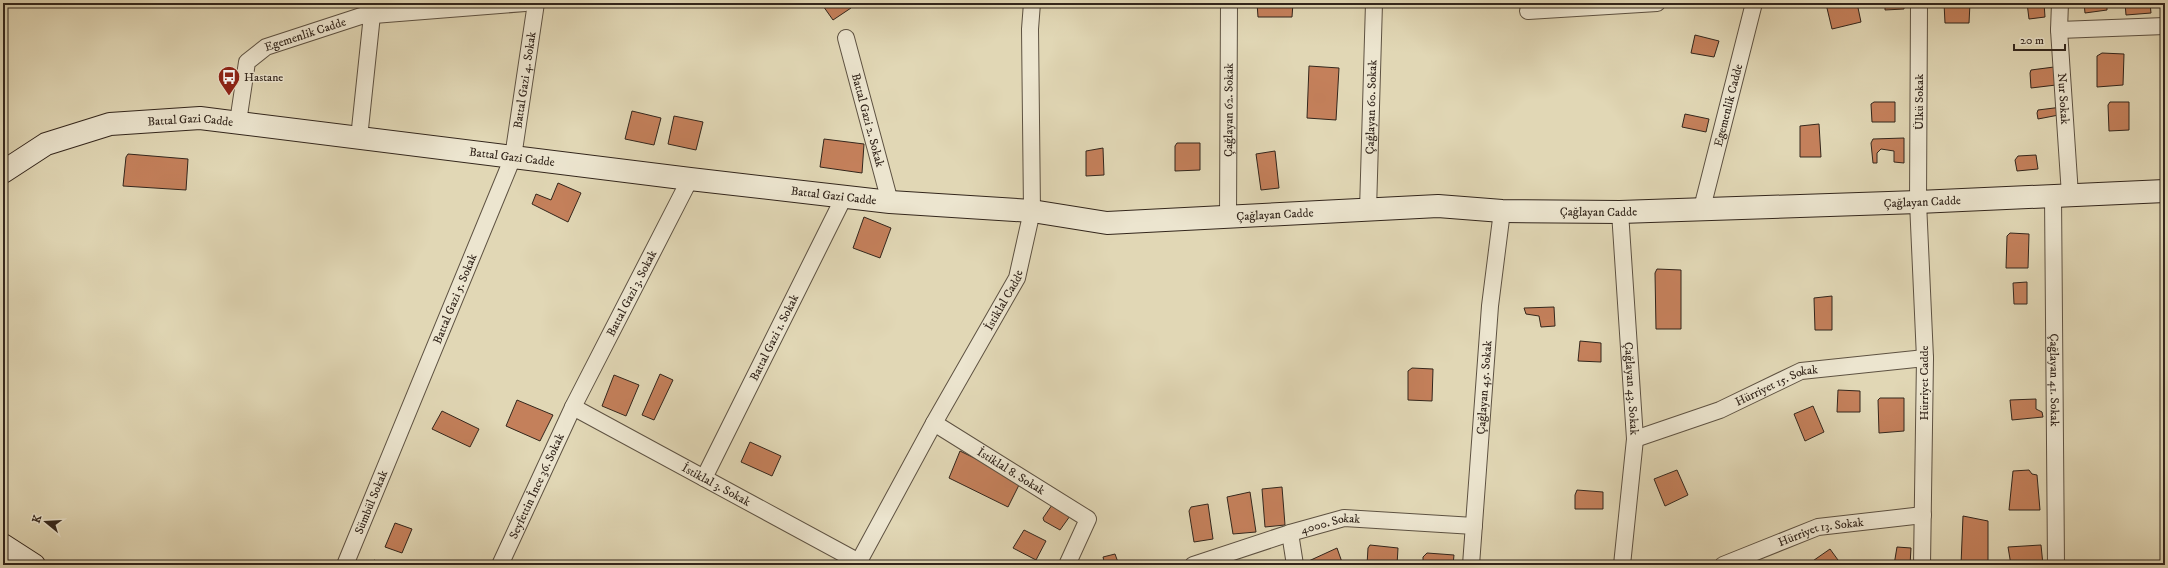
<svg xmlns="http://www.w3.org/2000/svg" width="2168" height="568" viewBox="0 0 2168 568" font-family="'IM FELL DW Pica',serif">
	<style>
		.building { fill: #c4805b; stroke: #33261c }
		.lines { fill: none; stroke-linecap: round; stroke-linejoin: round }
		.street-casing { stroke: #5e5242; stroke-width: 18 }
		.secondary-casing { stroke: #33261c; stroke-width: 24 }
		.street { stroke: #ece5cf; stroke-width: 16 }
		.secondary { stroke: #ece5cf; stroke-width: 22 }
		.labels { text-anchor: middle; stroke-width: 3; stroke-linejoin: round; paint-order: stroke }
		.street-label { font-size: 12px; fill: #33261c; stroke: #ece5cf }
		.poi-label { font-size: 12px; fill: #33261c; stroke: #ece5cf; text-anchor: start }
	</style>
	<rect width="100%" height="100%" fill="#e1d7b5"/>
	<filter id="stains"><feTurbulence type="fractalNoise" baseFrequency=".005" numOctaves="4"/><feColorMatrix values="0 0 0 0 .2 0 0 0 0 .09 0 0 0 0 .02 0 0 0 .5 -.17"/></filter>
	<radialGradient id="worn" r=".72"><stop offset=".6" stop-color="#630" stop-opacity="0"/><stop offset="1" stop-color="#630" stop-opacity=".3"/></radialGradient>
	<g class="building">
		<path d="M821 3H847L851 8 833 20Z"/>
		<path d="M1257 3H1293L1292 17H1258Z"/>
		<path d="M1433 3H1451V6L1433 4Z"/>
		<path d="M1832 3H1857L1861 22 1832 29 1826 4Z"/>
		<path d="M1885 3H1904V9L1885 10Z"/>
		<path d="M1944 3H1970L1969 23H1945Z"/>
		<path d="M2027 3H2044L2045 17 2029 19Z"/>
		<path d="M2084 3H2107V10L2085 13Z"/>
		<path d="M2125 3H2150L2151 13 2126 15Z"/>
		<path d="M1695 35 1719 41 1714 57 1691 53Z"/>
		<path d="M2102 53 2124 54 2123 85 2097 87V56Z"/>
		<path d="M1309 66 1339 68 1336 120 1307 118Z"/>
		<path d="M2054 67 2056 85 2031 88 2030 73 2031 70Z"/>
		<path d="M1874 102H1895V122H1872L1871 104Z"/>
		<path d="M2110 102H2129V130L2109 131 2108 105Z"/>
		<path d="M2062 107 2064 114 2038 119 2037 113 2038 110Z"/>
		<path d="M632 111 661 118 654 145 625 139Z"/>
		<path d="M1685 114 1709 119 1706 132 1682 127Z"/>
		<path d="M674 116 703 122 696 150 668 144Z"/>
		<path d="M1819 124 1821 157H1800V126Z"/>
		<path d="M1904 138V163L1894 162V151L1881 149 1877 153V163H1873L1871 143 1873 139Z"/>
		<path d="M824 139 864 144 862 173 820 167Z"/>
		<path d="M1177 143H1200V170L1175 171V146Z"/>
		<path d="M1103 148 1104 175 1086 176V151Z"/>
		<path d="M1275 151 1279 188 1261 190 1256 154Z"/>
		<path d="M128 154 188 159 186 190 123 186 126 157Z"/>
		<path d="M2036 155 2038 169 2017 171 2015 160 2018 156Z"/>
		<path d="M558 183 581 193 568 222 532 204 536 194 551 200Z"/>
		<path d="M864 217 891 228 880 258 853 248Z"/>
		<path d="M2010 233 2029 234 2028 268H2006L2007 236Z"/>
		<path d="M1657 269 1681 270V329H1656L1655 273Z"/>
		<path d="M2027 282V304H2014L2013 283Z"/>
		<path d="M1832 296V330H1815L1814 298Z"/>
		<path d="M1554 307 1555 326 1541 327 1539 316 1526 314 1524 308Z"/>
		<path d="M1580 341 1601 343V362L1578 361Z"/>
		<path d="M1412 368 1433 369 1432 401 1408 400V371Z"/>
		<path d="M660 374 673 380 654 420 642 415Z"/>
		<path d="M614 375 639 385 626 416 602 406Z"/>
		<path d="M1838 390 1860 391V412H1837Z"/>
		<path d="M1880 398H1904V431L1879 433 1878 400Z"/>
		<path d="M2036 399V409L2042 412 2043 417 2012 420 2010 400Z"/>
		<path d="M517 400 553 415 540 441 506 426Z"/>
		<path d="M1813 406 1824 432 1805 441 1794 414Z"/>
		<path d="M442 411 479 429 470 447 432 429Z"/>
		<path d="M750 442 781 456 772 476 741 462Z"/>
		<path d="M960 451 1021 481 1008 507 949 478Z"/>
		<path d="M1677 470 1688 495 1665 506 1654 479Z"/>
		<path d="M2029 470 2032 474 2037 475 2040 510H2009L2013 471Z"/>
		<path d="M1282 487 1285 525 1265 527 1262 489Z"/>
		<path d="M1577 490 1603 492V509H1575V495Z"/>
		<path d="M1250 492 1256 532 1233 534 1227 497Z"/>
		<path d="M1208 504 1213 539 1194 542 1189 511 1191 507Z"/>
		<path d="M1052 505 1070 516 1060 530 1044 521 1043 518Z"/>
		<path d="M1963 516 1988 521V565H1961Z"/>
		<path d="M395 523 412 529 402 553 385 547Z"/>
		<path d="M1024 530 1046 541 1036 560 1013 548Z"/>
		<path d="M1370 545 1398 548 1397 565H1367L1368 548Z"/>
		<path d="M2041 545 2043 565H2011L2008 547Z"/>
		<path d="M1897 547 1911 548 1910 565H1894Z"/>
		<path d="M1337 548 1343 565H1300Z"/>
		<path d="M1830 549 1838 560 1832 565H1807Z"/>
		<path d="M1427 553 1454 555 1453 565H1423V557Z"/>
		<path d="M1115 554 1119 565H1105L1103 557Z"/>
		<path d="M374 560 385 565H372Z"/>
	</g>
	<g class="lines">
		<g class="street-casing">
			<g id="street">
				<path d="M1919 3 1918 202 1925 358 1922 565"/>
				<path id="s1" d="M2060 3 2059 30 2070 195"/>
				<path d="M1528 11 1657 3"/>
				<path d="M2059 30 2165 26"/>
				<path id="s2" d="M846 38 890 202"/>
				<path id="s3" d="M238 122 247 62 266 47 361 16 525 3"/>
				<path d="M359 138 372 15"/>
				<path id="s4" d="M2053 196 2056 565"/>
				<path id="s5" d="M1702 208 1754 3"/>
				<path id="s6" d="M1368 210 1374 3"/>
				<path id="s7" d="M1620 212 1635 439 1622 565"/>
				<path id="s8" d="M1228 217 1229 3"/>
				<path id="s9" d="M573 407 859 562"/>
				<path id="s10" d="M934 423 1088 519 1067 565"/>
				<path id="s11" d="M1635 439 1720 410 1801 371 1925 358"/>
				<path id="s12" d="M704 478 844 197"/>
				<path d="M1290 533 1295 565"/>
				<path id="s13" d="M345 565 513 157 536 3"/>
				<path id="s14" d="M500 565 573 407 690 179"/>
				<path id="s15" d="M857 565 934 423 1017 278 1032 211 1030 29 1032 3"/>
				<path id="s16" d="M1193 565 1290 533 1344 518 1474 526"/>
				<path id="s17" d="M1471 565 1490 306 1502 211"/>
				<path id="s18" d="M1723 565 1818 527 1923 515"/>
			</g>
		</g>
		<g class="secondary-casing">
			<g id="secondary">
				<path id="s19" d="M3 172 46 144 110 124 200 118 690 179 890 202 1032 211 1107 223 1438 206 1502 211 1620 212 1918 202 2165 191"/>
				<path d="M3 545 34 565"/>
			</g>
		</g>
		<use href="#street" class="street"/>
		<use href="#secondary" class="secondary"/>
	</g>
	<defs>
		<g id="bus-pin" transform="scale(1.15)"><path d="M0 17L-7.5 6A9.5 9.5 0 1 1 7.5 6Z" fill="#8f2418" stroke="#ece5cf"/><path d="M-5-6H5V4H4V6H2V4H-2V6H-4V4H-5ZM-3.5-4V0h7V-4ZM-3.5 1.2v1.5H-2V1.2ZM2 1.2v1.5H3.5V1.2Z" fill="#fff"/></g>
	</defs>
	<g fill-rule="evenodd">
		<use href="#bus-pin" x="229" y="77"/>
	</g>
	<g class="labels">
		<g class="street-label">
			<text dy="4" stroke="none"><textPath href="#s3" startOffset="126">Egemenlik Cadde</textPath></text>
			<text dy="4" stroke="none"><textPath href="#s13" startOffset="519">Battal Gazi 4. Sokak</textPath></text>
			<text dy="4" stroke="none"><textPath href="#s1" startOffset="96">Nur Sokak</textPath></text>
			<text transform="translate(1919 102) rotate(-90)" y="4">Ülkü Sokak</text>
			<text dy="4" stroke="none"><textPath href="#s5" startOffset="106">Egemenlik Cadde</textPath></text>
			<text dy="4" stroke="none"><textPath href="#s6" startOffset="103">Çağlayan 60. Sokak</textPath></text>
			<text dy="4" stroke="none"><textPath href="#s8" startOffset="107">Çağlayan 62. Sokak</textPath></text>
			<text dy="4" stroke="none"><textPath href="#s2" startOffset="85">Battal Gazi 2. Sokak</textPath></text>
			<text dy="4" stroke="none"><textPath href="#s19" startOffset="199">Battal Gazi Cadde</textPath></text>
			<text dy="4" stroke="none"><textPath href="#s19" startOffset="523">Battal Gazi Cadde</textPath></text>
			<text dy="4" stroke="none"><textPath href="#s19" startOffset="847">Battal Gazi Cadde</textPath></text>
			<text dy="4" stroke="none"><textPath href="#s19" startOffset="1938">Çağlayan Cadde</textPath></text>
			<text dy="4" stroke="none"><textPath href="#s19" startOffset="1614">Çağlayan Cadde</textPath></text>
			<text dy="4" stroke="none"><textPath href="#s19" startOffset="1290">Çağlayan Cadde</textPath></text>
			<text dy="4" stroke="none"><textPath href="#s14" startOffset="302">Battal Gazi 3. Sokak</textPath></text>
			<text dy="4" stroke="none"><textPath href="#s13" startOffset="288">Battal Gazi 5. Sokak</textPath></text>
			<text dy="4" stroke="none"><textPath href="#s15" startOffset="303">İstiklal Cadde</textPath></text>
			<text dy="4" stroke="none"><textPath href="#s12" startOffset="157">Battal Gazi 1. Sokak</textPath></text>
			<text dy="4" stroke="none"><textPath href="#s4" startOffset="184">Çağlayan 41. Sokak</textPath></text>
			<text transform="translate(1924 383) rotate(-90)" y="4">Hürriyet Cadde</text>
			<text dy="4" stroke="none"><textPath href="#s11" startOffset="152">Hürriyet 15. Sokak</textPath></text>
			<text dy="4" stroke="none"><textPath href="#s17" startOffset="178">Çağlayan 45. Sokak</textPath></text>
			<text dy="4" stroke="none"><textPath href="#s7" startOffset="177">Çağlayan 43. Sokak</textPath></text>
			<text dy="4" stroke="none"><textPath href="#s10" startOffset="91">İstiklal 8. Sokak</textPath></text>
			<text dy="4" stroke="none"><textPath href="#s9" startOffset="163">İstiklal 3. Sokak</textPath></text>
			<text dy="4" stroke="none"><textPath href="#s14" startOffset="87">Seyfettin İnce 36. Sokak</textPath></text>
			<text dy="4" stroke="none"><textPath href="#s13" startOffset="68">Sümbül Sokak</textPath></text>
			<text dy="4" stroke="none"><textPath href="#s16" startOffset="144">4000. Sokak</textPath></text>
			<text dy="4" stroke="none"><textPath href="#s18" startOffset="104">Hürriyet 13. Sokak</textPath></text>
		</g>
		<g class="poi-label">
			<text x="244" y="81">Hastane</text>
		</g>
	</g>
	<rect width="2168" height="568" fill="none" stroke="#e1d7b5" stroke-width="16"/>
	<rect x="4" y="4" width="2160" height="560" fill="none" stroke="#33261c" stroke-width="2"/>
	<rect x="8" y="8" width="2152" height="552" fill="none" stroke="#33261c"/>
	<g transform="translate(46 522) rotate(288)" stroke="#ece5cf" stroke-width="3" paint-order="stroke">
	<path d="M0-3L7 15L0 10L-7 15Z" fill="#33261c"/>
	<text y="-6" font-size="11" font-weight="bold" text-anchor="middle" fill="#33261c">K</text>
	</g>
	<path d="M2014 44v6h51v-6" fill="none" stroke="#33261c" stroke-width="2"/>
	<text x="2020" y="44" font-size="12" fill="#33261c" stroke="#ece5cf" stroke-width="3" paint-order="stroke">20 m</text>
	<rect width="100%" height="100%" filter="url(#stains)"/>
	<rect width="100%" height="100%" fill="url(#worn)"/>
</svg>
